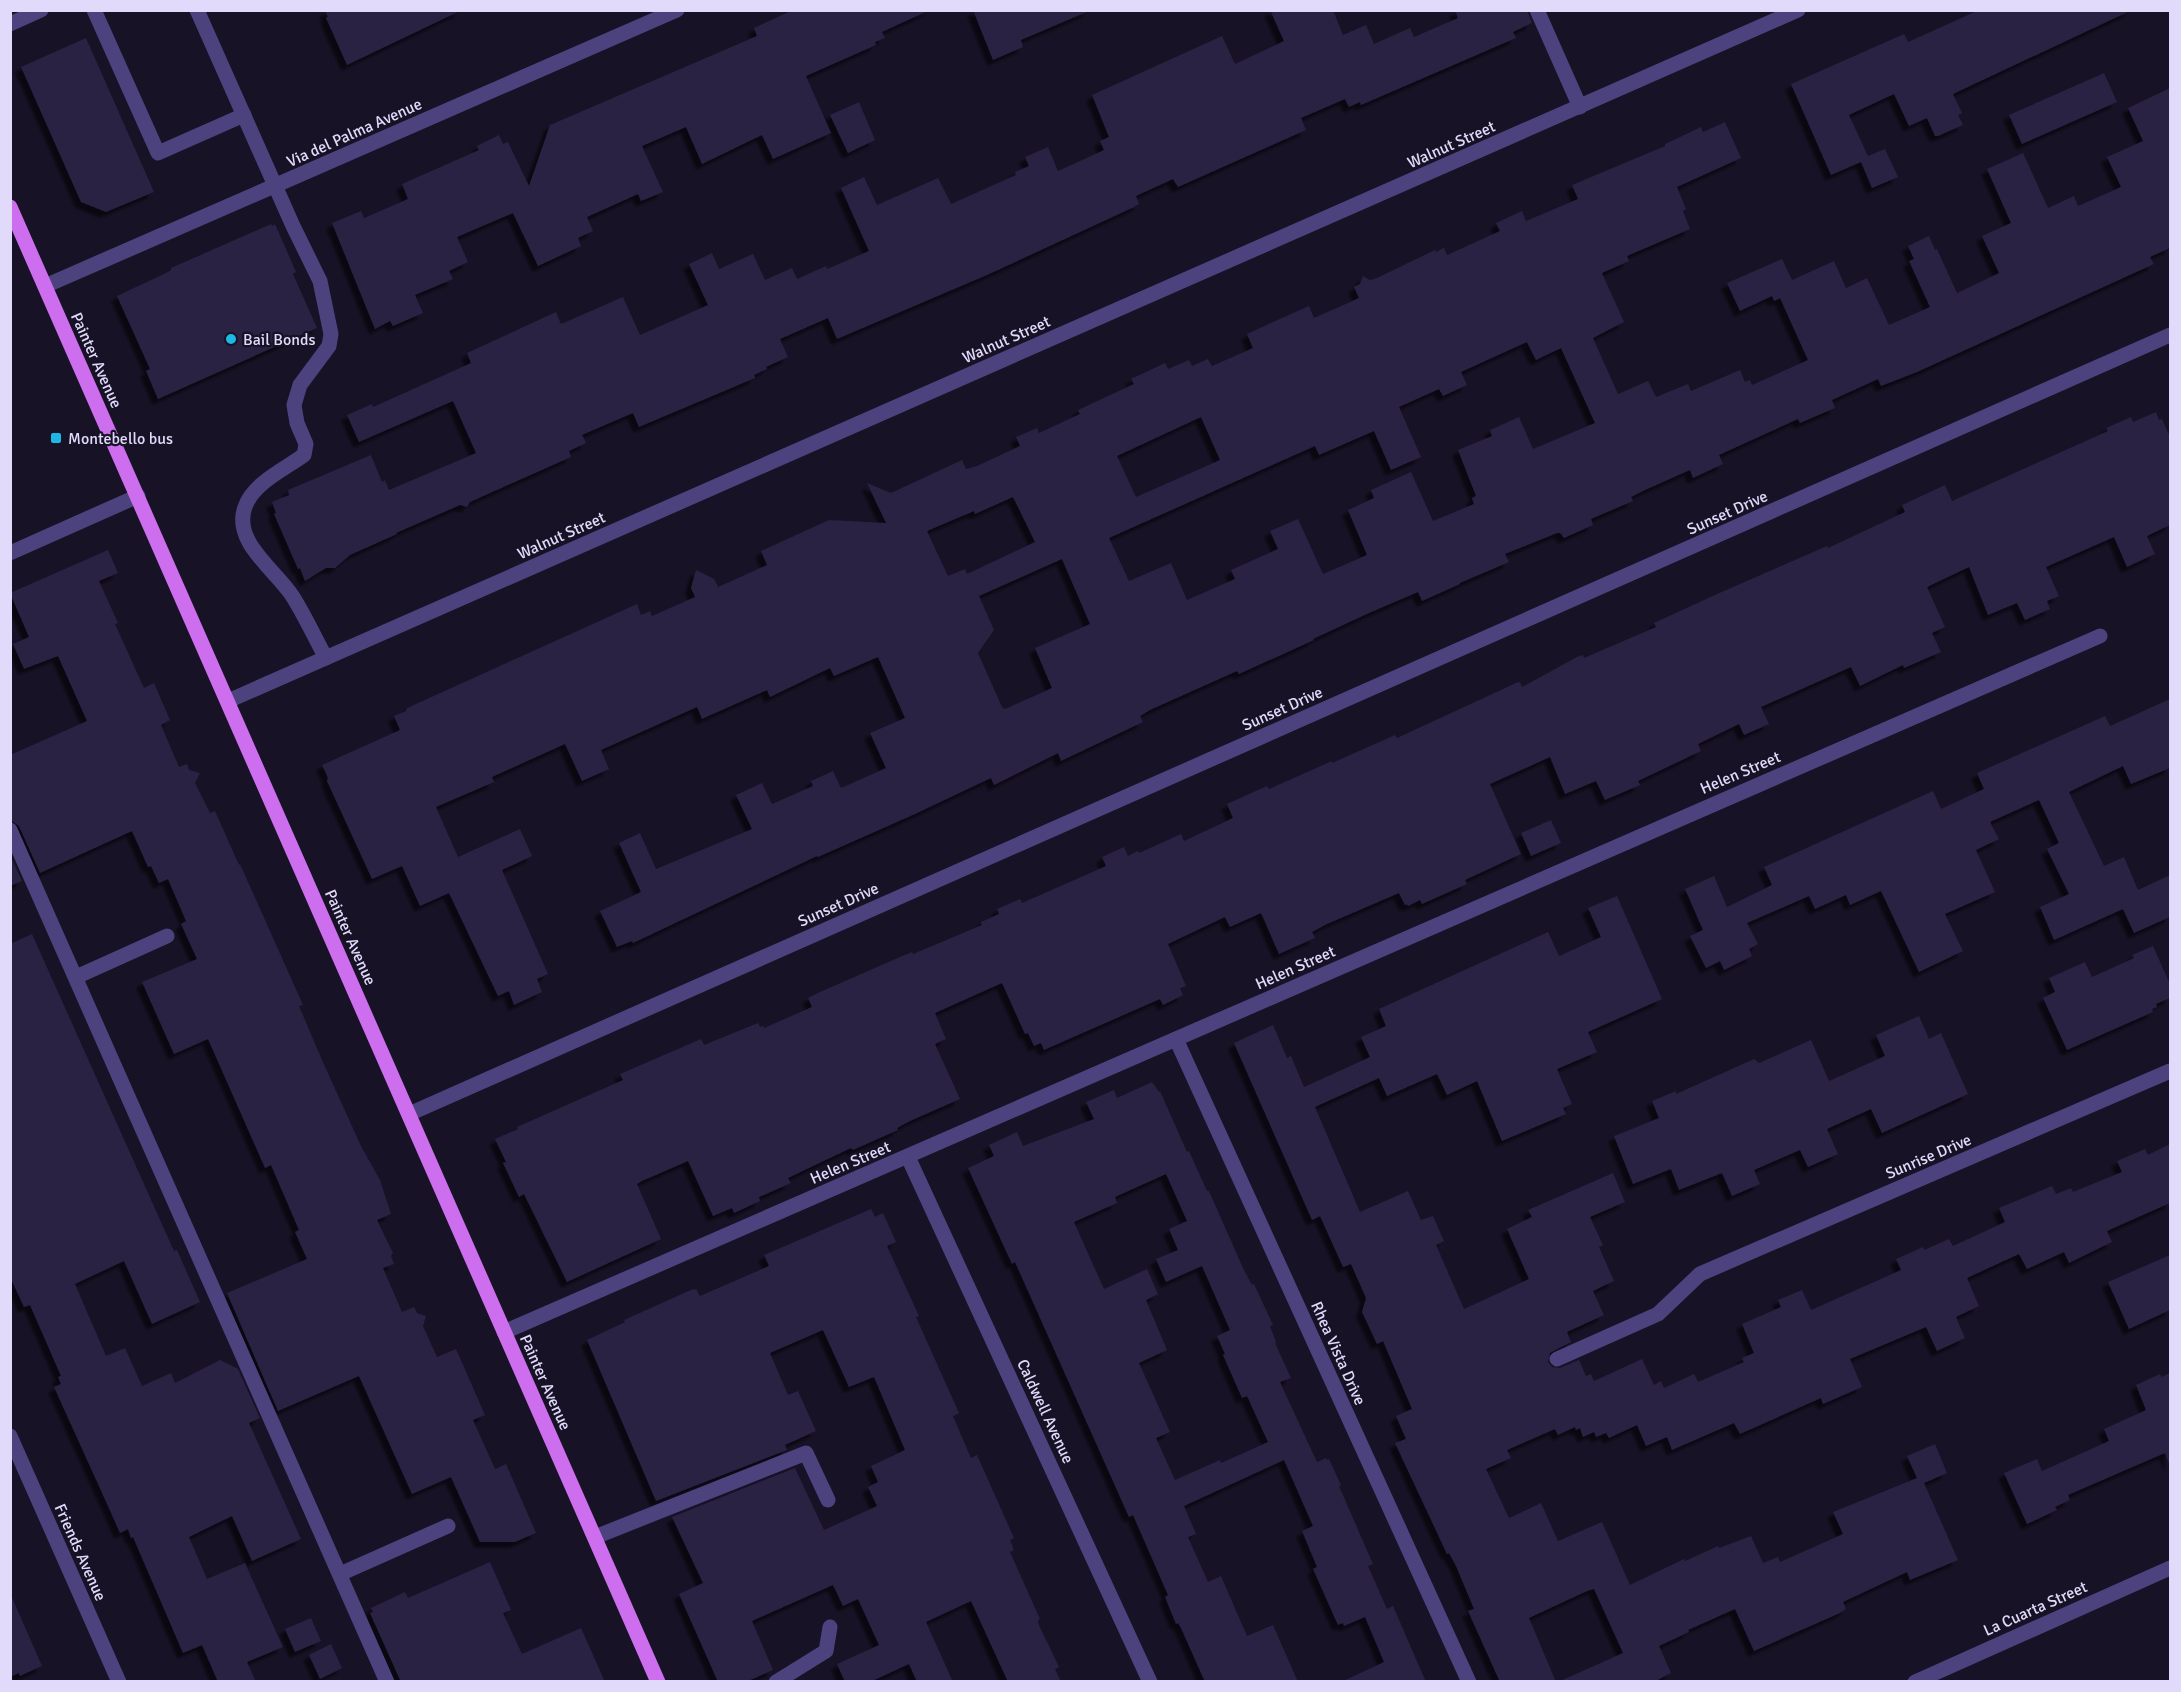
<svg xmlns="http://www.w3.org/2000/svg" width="2181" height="1692" viewBox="0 0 2181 1692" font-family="Signika,sans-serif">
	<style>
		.building { fill: #2c2043; fill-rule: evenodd; filter: url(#shadow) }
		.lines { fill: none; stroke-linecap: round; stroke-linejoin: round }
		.minor { stroke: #4c437e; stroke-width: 15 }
		.major { stroke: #cd6eee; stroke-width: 15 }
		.poi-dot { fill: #1db9e4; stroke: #171225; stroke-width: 2 }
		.labels { text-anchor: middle; stroke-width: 4.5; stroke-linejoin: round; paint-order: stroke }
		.street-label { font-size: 16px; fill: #e2dafb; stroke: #171225 }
		.poi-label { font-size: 16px; fill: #e2dafb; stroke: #171225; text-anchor: start }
	</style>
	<defs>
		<filter id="shadow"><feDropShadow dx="-5.5" dy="5.5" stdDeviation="1.5" flood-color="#0009"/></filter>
	</defs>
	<rect width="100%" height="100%" fill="#171225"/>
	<g class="building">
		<path d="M325 10H462L347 65 326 18 328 17Z"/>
		<path d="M793 10H930L882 32 885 38 875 42 876 45 806 76 831 133 773 159 762 135 702 164 686 127 642 146 663 192 641 201 638 194 587 217 593 231 578 238 581 246 538 266 513 213 457 237 468 262 449 271 453 279 415 295 423 313 393 326 390 321 375 329 332 223 361 211 364 218 408 199 402 184 479 150 477 146 499 135 503 144 508 142 529 186 550 125 757 36 754 28Z"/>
		<path d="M973 10H1089V11L1021 40 1023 47 993 60Z"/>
		<path d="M1270 10H1333L1343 35 1366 25 1374 44 1410 28 1414 37 1458 18 1455 10H1527L1532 23 1513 32 1516 38 1361 105 1360 102 1349 107 1345 99 1301 118 1306 130 1178 187 1173 179 1136 196 1139 204 1132 208 987 275 837 339 828 318 780 339 788 357 766 367 767 369 754 375 755 378 639 427 633 413 582 435 586 443 569 451 571 457 470 502 467 507 460 505 396 533 397 534 350 555 335 568H326L305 581 300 568 298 569 274 514 276 513 272 502 289 495 288 490 371 455 382 482 385 480 389 490 476 453 453 401 359 442 347 415 372 404 373 407 471 363 467 353 556 312 561 324 623 297 640 335 708 305 689 264 712 253 719 269 753 254 765 280 792 268 797 279 826 266 827 269 869 251 841 188 864 177 877 205 938 178 951 204 1016 175 1015 172 1029 166 1025 157 1048 147 1058 171 1104 150 1100 141 1109 137 1092 95 1222 36 1235 64 1284 41Z"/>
		<path d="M1979 10H2132L1953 94 1962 113 1958 115 1963 125 1938 136H1935L1927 118 1909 126 1894 94 1849 115 1868 156 1885 149 1898 177 1872 188 1861 162 1831 175 1791 84 1904 34 1908 42Z"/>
		<path d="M86 38 154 192 106 212 81 202 21 67Z"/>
		<path d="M2104 73 2117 102 2022 144 2009 115Z"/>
		<path d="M2170 88V248L2150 257 2154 264 1917 372 1881 386 1878 379 1832 400 1835 408 1800 423 1798 419 1719 455 1723 464 1693 478 1690 470 1645 490 1631 497 1633 501 1591 519 1593 525 1564 538 1560 533H1557L1505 554 1509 562 1460 583V584L1422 601 1418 592 1369 613 1313 639 1314 640 1239 674 1237 671 1150 710 1140 716 1143 722 1061 761 1058 753 994 785 991 778 915 814 818 857 817 856 633 943 632 941 617 947 600 911 641 892 619 843 640 833 656 869 752 829 736 795 762 783 772 804 813 786 811 781 833 771 841 788 886 768 870 733 905 718 878 657 834 676 830 668 770 697 767 690 704 718 702 719 697 707 601 750 609 769 582 781 565 744 492 777 494 782 436 807 458 857 520 829 532 856 502 870 548 974 537 979 542 992 514 1005 509 991 498 996 449 893 420 906 402 866 372 879 327 781 328 778 322 765 400 730 394 716 406 711 407 708 637 604 641 615 650 611 652 616 695 597 691 588 696 570 714 579 718 587 767 565 761 551 829 520 886 523 867 483 891 493 962 460 966 469 977 466 1020 446 1016 437 1037 428 1039 433 1080 414 1078 410 1134 384 1131 379 1165 363 1168 369 1189 360 1192 366 1208 359 1212 366 1253 348 1247 334 1273 322 1309 306 1314 318 1359 298 1354 287 1360 284 1363 276 1370 280 1377 278 1435 250 1436 252 1444 248 1447 255 1500 231 1496 223 1522 211 1526 221 1578 199 1572 185 1665 146V144L1701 127 1703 132 1725 122 1741 158 1677 187 1686 209 1683 211 1690 229 1627 256 1629 261 1602 273 1624 322 1593 338 1618 394 1648 381 1656 397 1688 384 1691 391 1740 370 1745 382 1750 380 1752 385 1808 360 1780 298 1774 301 1772 296 1740 311 1727 283 1782 259 1792 280 1834 261 1846 288 1867 278 1889 325 1930 307 1909 261 1914 259 1908 246 1929 236 1935 250 1937 249 1957 293 1999 273 1982 236 2011 223 1987 169 2023 153 2048 208 2074 196 2078 206 2121 187 2107 157 2143 141 2128 108ZM1527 342 1536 360 1561 348 1595 423 1533 449 1519 417 1490 430 1492 436 1458 450 1476 496 1472 498 1474 504 1433 521 1411 472 1371 490 1374 498 1348 510 1367 555 1323 574 1298 519 1270 531 1278 549 1231 570 1235 579 1187 600 1171 563 1129 581 1109 538 1315 446 1319 455 1374 431 1391 470 1421 457 1399 407 1439 389 1443 396 1467 385 1461 372ZM1201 417 1220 460 1136 497 1117 456ZM1013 497 1035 542 967 574 965 569 948 576 927 531 974 511 975 514ZM1062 559 1090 624 1035 648 1052 688 1005 709 1002 707 978 653 994 630 979 596Z"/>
		<path d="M859 102 875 140 848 153 830 115Z"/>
		<path d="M271 224 272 226 275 224 296 272 293 274 317 328 158 399 146 371 150 369 117 296 168 272 171 270V268Z"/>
		<path d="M2156 412 2159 420 2162 419 2170 437V525L2147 536 2155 554 2127 567 2114 537 2046 567 2059 596 2047 601 2050 609 2025 620 2017 603 1988 615 1969 567 1927 587 1945 627 1932 633 1941 652 1904 668 1903 665 1860 686 1851 667 1761 707 1769 724 1744 735 1739 724 1698 744 1701 751 1638 781 1640 785 1605 800 1596 781 1565 794 1550 757 1490 784 1521 854 1465 880 1467 884 1422 904 1420 900 1408 906 1407 904 1405 905 1399 893 1327 924 1312 932 1315 938 1279 954 1261 913 1230 927 1225 917 1168 944 1186 986 1180 988 1183 995 1163 1005 1160 999 1044 1050 1041 1043 1034 1046 1028 1033 1025 1034 1002 983 935 1013 946 1039 935 1044 960 1099 910 1121 897 1128 898 1130 853 1150 851 1148 788 1178 791 1183 759 1197 760 1201 734 1213 732 1208 713 1216 688 1161 642 1181 637 1184 661 1239 567 1282 524 1194 519 1197 503 1163 506 1162 495 1139 518 1129 517 1127 623 1080 620 1074 701 1039 704 1045 758 1023 760 1027 763 1026 764 1028 812 1007 808 998 820 992 900 957 912 952 913 954 982 925 981 922 999 914 997 909 1020 899 1022 903 1106 866 1102 857 1124 847 1128 856 1138 851 1139 853 1181 834 1184 841 1233 818 1227 804 1267 786 1269 789 1332 761V763L1395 735 1397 738 1516 683 1520 682 1522 687 1577 657 1583 655 1584 658 1656 627 1654 623 1717 594 1827 546 1828 548 1905 512 1902 505 1945 485 1952 501 2108 431 2106 428 2131 417 2133 422Z"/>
		<path d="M108 550 118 573 99 581 118 623 115 624 144 688 154 683 170 720 161 725 179 767 187 764 189 770 200 773 195 783 210 813 215 811 239 865 240 864 303 1005 299 1006 322 1060 361 1146 380 1180 391 1214 377 1220 393 1253 391 1256 394 1264 383 1268 402 1312 414 1307 417 1313 426 1316 423 1326 437 1357 456 1349 485 1415 473 1420 495 1469 506 1464 536 1533 515 1542H480L451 1477 412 1494 359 1376 278 1411 227 1293 307 1259 295 1232 299 1230 271 1165 265 1168 208 1039 174 1054 142 982 197 959 181 924 186 921 168 879 159 883 151 866 148 867 132 831 40 873 19 826 10 820V755L87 721 58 656 24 669 13 644 29 637 10 593Z"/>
		<path d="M2170 699V768L2131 784 2123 766 2069 792 2104 866 2124 857 2138 890 2170 875V917L2134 933 2123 909 2054 940 2040 907 2069 894 2047 849 2059 843 2039 800 1990 822 1999 839 1976 850 1995 892 1945 914 1963 951 1919 972 1881 891 1850 905 1846 895 1815 909 1809 896 1747 923 1758 944 1749 949 1752 956 1724 970 1720 961 1706 968 1690 936 1703 930 1685 889 1714 876 1727 907 1772 885 1764 867 1933 791 1941 809 1984 789 1977 773 2105 716 2110 726Z"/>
		<path d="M1551 820 1561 843 1531 856 1521 833Z"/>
		<path d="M10 855 22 881 10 886Z"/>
		<path d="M1617 896 1662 999 1588 1032 1597 1052 1557 1069 1572 1104 1563 1108 1566 1114 1502 1141 1477 1081 1447 1095 1437 1074 1387 1096 1379 1078 1315 1107 1360 1212 1408 1191 1421 1220 1433 1216 1444 1241 1436 1245 1464 1309 1529 1279 1507 1229 1532 1217 1528 1210 1613 1173 1625 1202 1590 1217 1603 1245 1599 1247 1614 1281 1593 1291 1604 1315 1567 1332 1571 1342 1550 1353 1548 1362 1552 1367 1560 1368 1579 1360 1586 1376 1591 1374 1594 1381 1642 1359 1654 1385 1661 1381 1664 1388 1694 1374 1698 1382 1744 1362 1742 1358 1754 1353 1742 1324 1781 1307 1778 1300 1802 1290 1811 1310 1901 1270 1896 1259 1923 1247 1924 1250 1949 1239 1953 1246 2005 1222 1999 1208 2052 1186 2056 1194 2071 1188 2073 1192 2122 1172 2117 1161 2145 1149 2148 1155 2170 1144V1203L2107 1231 2112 1242 2069 1263 2064 1252 2027 1269 2019 1254 1967 1278 1979 1306 1956 1317 1965 1338 1937 1351 1926 1327 1850 1359 1862 1387 1823 1404 1821 1398 1740 1434 1734 1423 1672 1450 1667 1437 1646 1446 1637 1425 1609 1438 1606 1433 1596 1437 1594 1432 1583 1437 1580 1428 1576 1430 1575 1427 1558 1435 1555 1429 1507 1450 1511 1458 1486 1469 1509 1518 1541 1503 1558 1541 1602 1522 1630 1585 1684 1559 1685 1561 1718 1546 1719 1548 1751 1536 1763 1563 1778 1557 1780 1562 1843 1534 1833 1512 1917 1478 1907 1456 1935 1444 1947 1473 1924 1483 1958 1560 1910 1580 1907 1572 1843 1602 1846 1609 1840 1613 1754 1651 1735 1609 1688 1630 1689 1632 1659 1646 1671 1673 1654 1682H1558L1623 1653 1594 1589 1587 1591 1529 1618 1556 1682H1500L1468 1611 1474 1609 1456 1566 1449 1553 1447 1554 1395 1443 1406 1439 1396 1416 1412 1409 1383 1341 1377 1344 1362 1312 1366 1298 1351 1264 1343 1267 1320 1216 1312 1220 1234 1043 1273 1025 1287 1058 1291 1056 1304 1087 1370 1057 1361 1037 1386 1026 1379 1009 1548 932 1559 956 1601 937 1588 908Z"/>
		<path d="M32 934 174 1251 177 1250 200 1302 152 1324 124 1261 75 1284 106 1356 125 1348 142 1386 171 1373 175 1383 220 1360 238 1369 260 1418 249 1423 301 1539 252 1561 232 1516 189 1537 207 1579 245 1563 283 1647 247 1662 256 1682H218L202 1645 183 1653 133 1537 131 1538 128 1529 120 1533 108 1506 54 1387 61 1384 58 1377 61 1376 30 1305 24 1307 10 1277V944Z"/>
		<path d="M2153 946 2170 984V998L2156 1004 2157 1007 2152 1009 2153 1012 2067 1050 2043 998 2055 992 2049 978 2085 962 2092 977 2134 958 2132 955Z"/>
		<path d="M1919 1016 1929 1039 1941 1033 1968 1094 1882 1133 1871 1109 1827 1129 1838 1154 1808 1167 1800 1150 1754 1170 1760 1184 1732 1196 1722 1173 1679 1190 1671 1169 1633 1184 1614 1136 1659 1118 1652 1101 1676 1091V1094L1754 1059 1759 1063 1811 1040 1829 1081 1885 1056 1876 1035Z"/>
		<path d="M1152 1082 1159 1092 1160 1091 1187 1152 1189 1151 1207 1191H1209L1243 1268 1252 1285 1254 1284 1273 1325 1270 1326 1276 1342 1275 1343 1291 1378 1280 1382 1317 1462 1326 1458 1327 1460 1329 1459 1341 1485 1339 1486 1373 1564 1368 1566 1387 1609 1393 1606 1426 1682H1341L1384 1662 1365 1617 1344 1626 1343 1623 1338 1625 1313 1569 1317 1567 1302 1531 1313 1526 1284 1460 1184 1506 1196 1534 1188 1537 1208 1582 1221 1576 1247 1636 1273 1625 1298 1682H1205L1181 1628 1178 1623 1176 1624 1165 1597 1168 1595 1133 1515 1129 1517 1015 1262 1012 1264 968 1168 994 1156 989 1145 1017 1132 1023 1146 1094 1119 1086 1102 1114 1090 1117 1098ZM1166 1174 1187 1221 1169 1229 1178 1250 1156 1259 1166 1282 1202 1266 1230 1330 1217 1336 1225 1354 1223 1355 1242 1398 1247 1396 1268 1442 1221 1463 1220 1460 1175 1480 1156 1438 1170 1432 1139 1363 1167 1350 1146 1300 1158 1294 1147 1269 1104 1289 1074 1222 1117 1203 1115 1197Z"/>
		<path d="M871 1209 875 1217 883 1213 896 1242 887 1246 919 1316 916 1317 959 1413 953 1416 971 1458 977 1455 1014 1538 1010 1540 1014 1550 1010 1552 1040 1619 1038 1620V1623L1059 1667 1055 1669 1061 1682H1008L971 1601 926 1622 953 1682H917L909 1664 870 1682H845L837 1664 879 1645 858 1599 843 1606 833 1585 752 1621 773 1670 746 1682H718L679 1594 703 1583 672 1517 795 1468 824 1530 877 1506 868 1487 878 1482 871 1466 905 1450 874 1377 849 1387 823 1330 770 1353 788 1395 798 1391 816 1431 785 1445 787 1450 656 1501 587 1340 625 1322 624 1320 693 1289V1290L696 1289 700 1296 769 1266 764 1255Z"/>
		<path d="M2170 1255V1310L2129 1329 2108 1282Z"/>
		<path d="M2170 1373V1466L2165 1453 2068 1495 2070 1500 2055 1507 2057 1510 2027 1524 2004 1473 2037 1459 2042 1471 2109 1441 2104 1429 2146 1410 2136 1385 2160 1374 2162 1377Z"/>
		<path d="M490 1562 511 1610 503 1613 522 1654 581 1628 605 1682H401L370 1613 373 1612 371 1608 405 1592 408 1598Z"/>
		<path d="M10 1593 42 1666 20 1676 19 1673 10 1677Z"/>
		<path d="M311 1618 321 1641 295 1652 285 1629Z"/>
		<path d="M331 1644 342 1668 320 1679 309 1655Z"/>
	</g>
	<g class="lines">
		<g class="minor">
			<path d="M94 10 158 153 244 115"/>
			<path d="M197 10 293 226 320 281 331 334 329 346 300 385 294 405 297 423 306 444 304 455C285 469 253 483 245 507 232 542 276 570 293 597 305 616 315 638 326 658"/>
			<path d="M1537 10 1580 107"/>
			<path d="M10 24 41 10"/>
			<path d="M45 286 677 10"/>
			<path d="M10 553 138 496"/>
			<path d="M228 701 1798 10"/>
			<path d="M10 830 387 1682"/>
			<path d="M76 977 167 936"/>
			<path d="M1176 1039 1469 1682"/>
			<path d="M409 1114 2170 335"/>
			<path d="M908 1157 1150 1682"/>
			<path d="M504 1332 2100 636"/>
			<path d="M1557 1359 1658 1314 1700 1274 2170 1071"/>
			<path d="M10 1436 119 1682"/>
			<path d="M595 1537 806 1453 828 1500"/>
			<path d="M340 1574 448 1526"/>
			<path d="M776 1682 826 1651 830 1627"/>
			<path d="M1915 1682 2170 1568"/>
		</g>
		<path class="major" d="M10 207 658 1682"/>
	</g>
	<g class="poi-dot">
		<circle cx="231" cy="339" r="6"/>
		<rect x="50" y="432" width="12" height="12" rx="3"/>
	</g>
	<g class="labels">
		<g class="street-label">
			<text transform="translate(354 132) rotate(-24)" y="6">Via del Palma Avenue</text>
			<text transform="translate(1451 144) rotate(-24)" y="6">Walnut Street</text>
			<text transform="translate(1006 339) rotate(-24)" y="6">Walnut Street</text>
			<text transform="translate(97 360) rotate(66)" y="6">Painter Avenue</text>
			<text transform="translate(1727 512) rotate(-24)" y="6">Sunset Drive</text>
			<text transform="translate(561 535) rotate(-24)" y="6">Walnut Street</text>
			<text transform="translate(1282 708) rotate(-24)" y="6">Sunset Drive</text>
			<text transform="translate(1740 772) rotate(-23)" y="6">Helen Street</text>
			<text transform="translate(838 904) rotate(-24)" y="6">Sunset Drive</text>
			<text transform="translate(351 937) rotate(66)" y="6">Painter Avenue</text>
			<text transform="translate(1295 967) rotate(-24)" y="6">Helen Street</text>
			<text transform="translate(1928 1156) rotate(-23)" y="6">Sunrise Drive</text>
			<text transform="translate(850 1162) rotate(-23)" y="6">Helen Street</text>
			<text transform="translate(1339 1353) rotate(66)" y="6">Rhea Vista Drive</text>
			<text transform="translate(546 1382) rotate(66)" y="6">Painter Avenue</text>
			<text transform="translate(1046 1411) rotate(65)" y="6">Caldwell Avenue</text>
			<text transform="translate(81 1552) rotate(66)" y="6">Friends Avenue</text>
			<text transform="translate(2035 1608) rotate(-24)" y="6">La Cuarta Street</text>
		</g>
		<g class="poi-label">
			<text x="243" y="345">Bail Bonds</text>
			<text x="68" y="444">Montebello bus</text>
		</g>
	</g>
	<rect width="2181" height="1692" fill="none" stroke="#e2dafb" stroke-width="24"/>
</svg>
